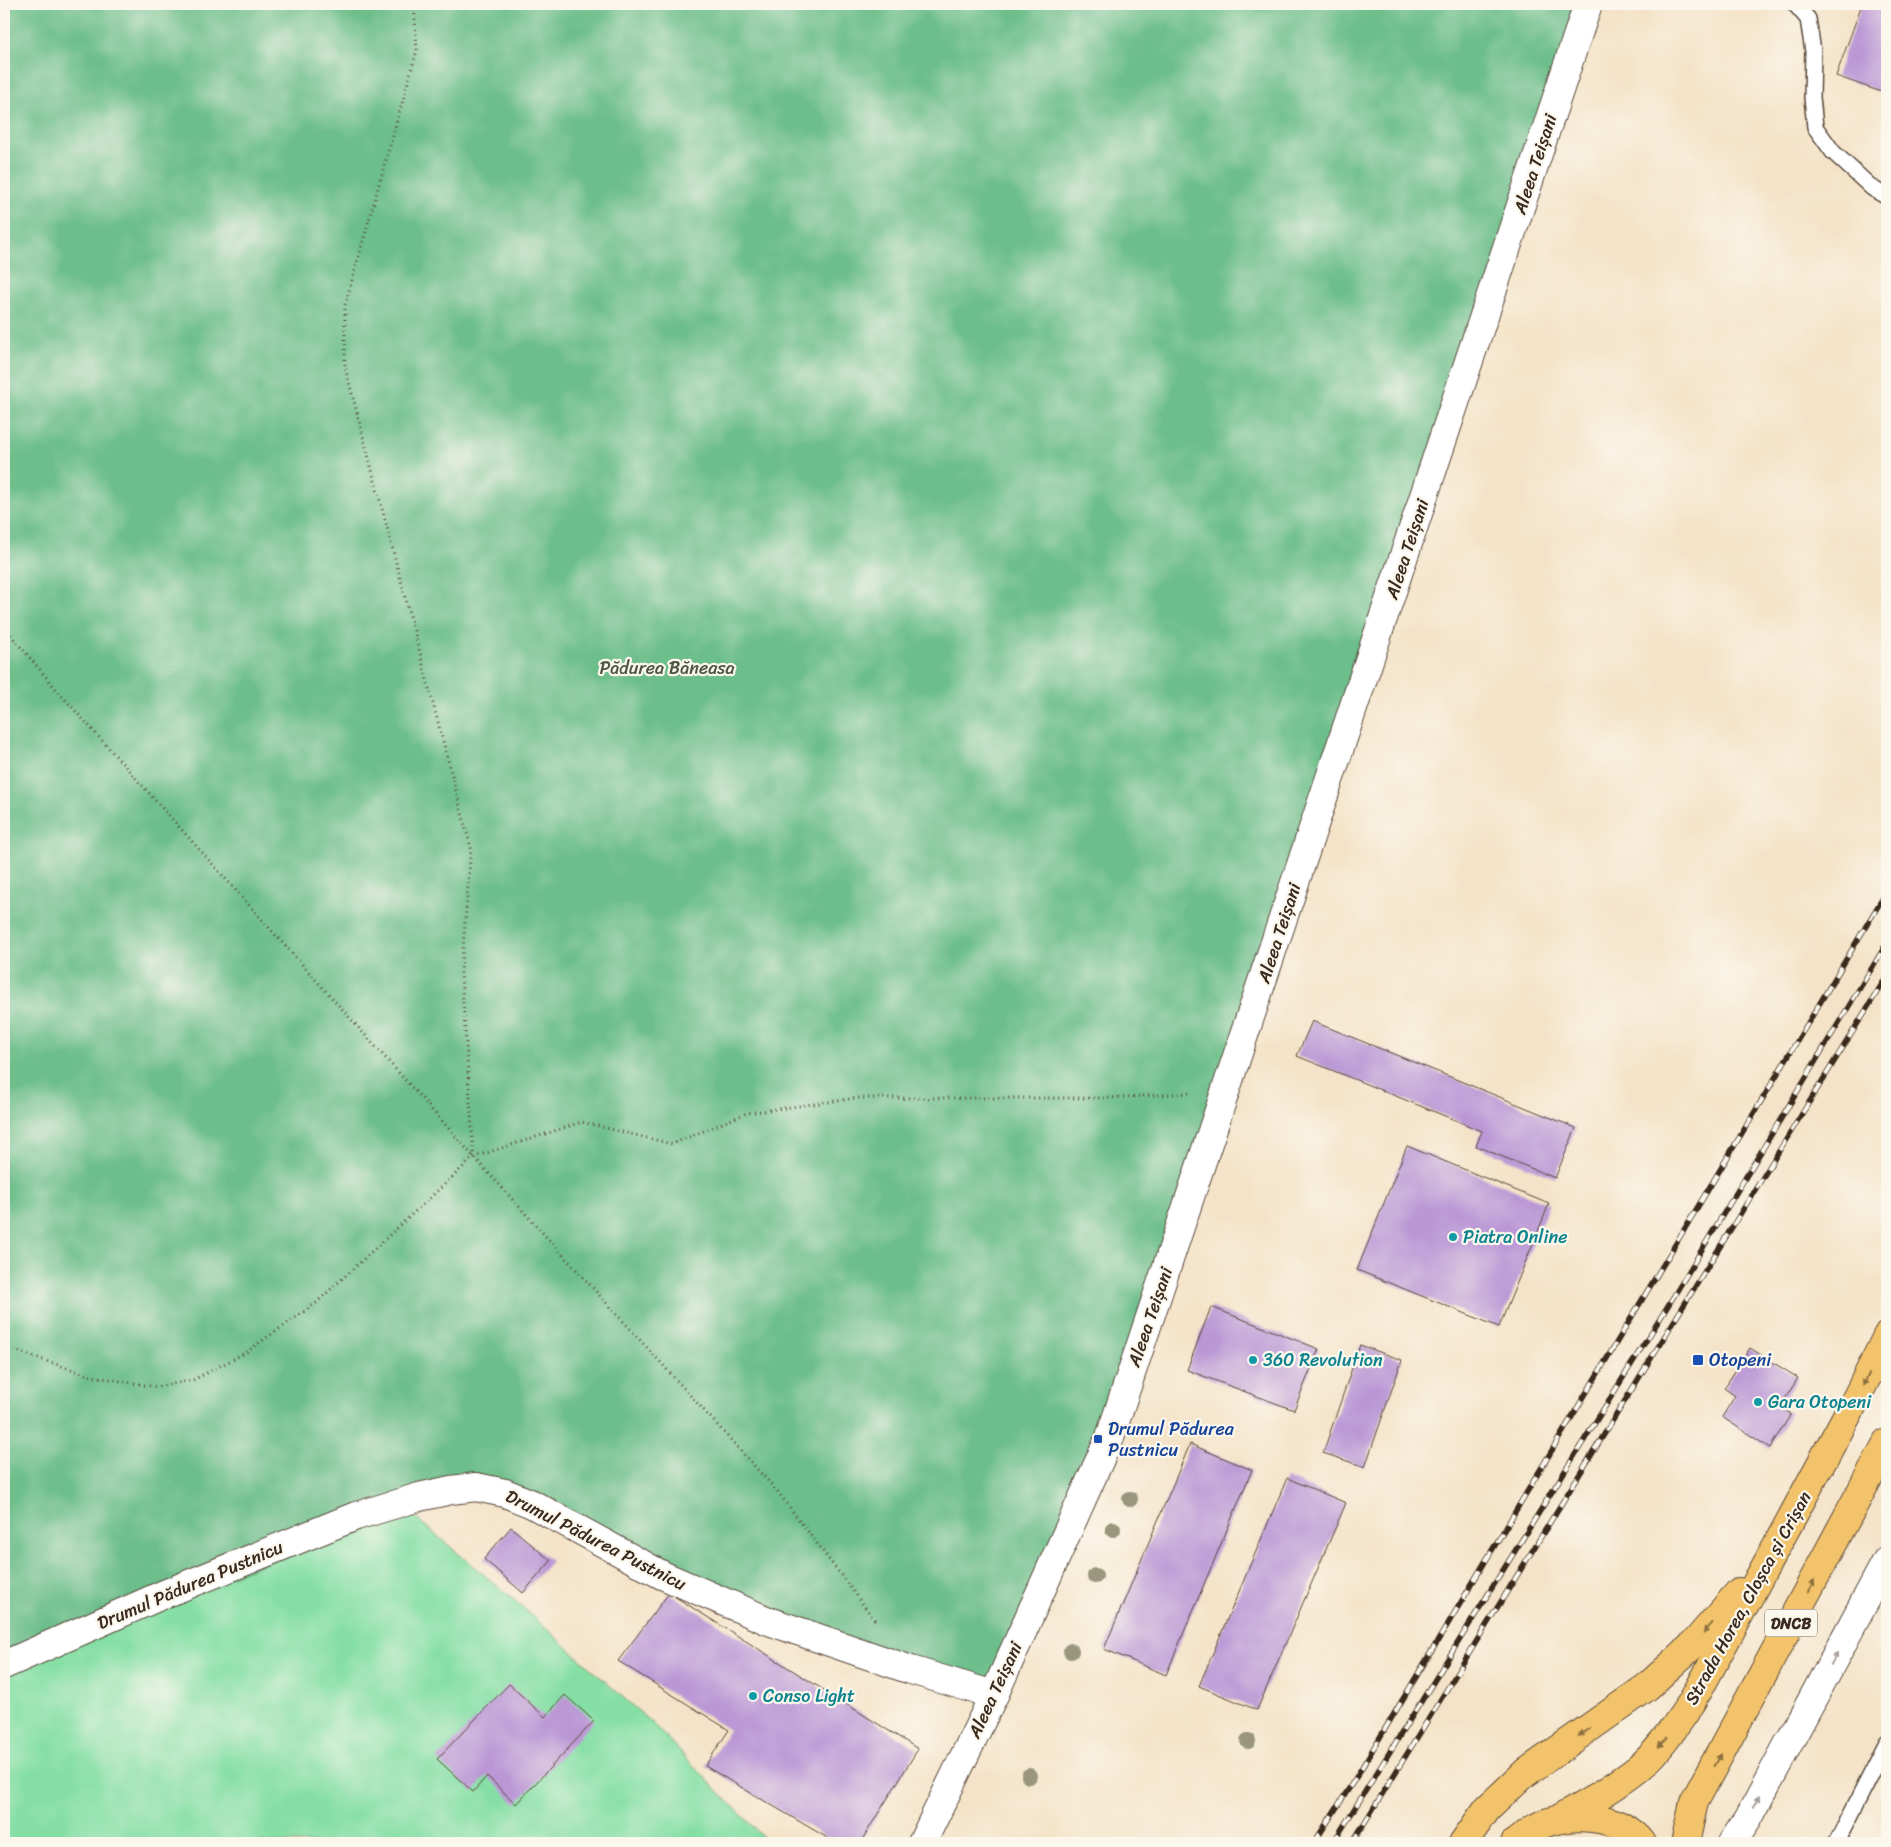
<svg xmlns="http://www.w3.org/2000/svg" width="1891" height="1847" viewBox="0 0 1891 1847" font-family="Sriracha,sans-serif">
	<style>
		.green { fill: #85dfa5; stroke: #608462 }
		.forest { fill: #6cbe8a; stroke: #547454 }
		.building { fill: #bb98d5 }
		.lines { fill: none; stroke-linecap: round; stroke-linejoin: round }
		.service-casing { stroke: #574638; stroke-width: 18 }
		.minor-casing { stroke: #574638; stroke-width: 30 }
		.tertiary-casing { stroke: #574638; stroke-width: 30 }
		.primary-casing { stroke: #574638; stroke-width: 30 }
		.path { stroke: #574638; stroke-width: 3; stroke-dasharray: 1 4; stroke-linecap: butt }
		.service { stroke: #fff; stroke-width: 15 }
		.minor { stroke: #fff; stroke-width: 28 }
		.tertiary { stroke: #fff; stroke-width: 28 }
		.primary { stroke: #f2c36a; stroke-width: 28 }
		.rail-casing { stroke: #3b2a1e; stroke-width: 5.5 }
		.rail { stroke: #fbf7ec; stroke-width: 4; stroke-dasharray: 11; stroke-linecap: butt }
		.tree { fill: #99967d }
		.oneway { fill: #8d6f40 }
		.oneway2 { fill: #a79f9a }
		.culture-dot { fill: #0f9aa8; stroke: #fbf7ec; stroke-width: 2 }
		.transit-dot { fill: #1a4fb4; stroke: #fbf7ec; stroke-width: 2 }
		.labels { text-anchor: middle; stroke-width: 4.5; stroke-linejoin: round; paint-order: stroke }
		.shield { fill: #fbf7ec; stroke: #75685c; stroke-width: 1 }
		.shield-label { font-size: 16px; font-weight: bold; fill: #3b2a1e }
		.street-label { font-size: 18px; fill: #3b2a1e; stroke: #fbf7ec }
		.park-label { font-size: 18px; fill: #4e5740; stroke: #fbf7ec }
		.culture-label { font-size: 18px; fill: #0d838f; stroke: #fbf7ec; text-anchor: start }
		.transit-label { font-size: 18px; fill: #164399; stroke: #fbf7ec; text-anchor: start }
	</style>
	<rect width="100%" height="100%" fill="#fbf7ec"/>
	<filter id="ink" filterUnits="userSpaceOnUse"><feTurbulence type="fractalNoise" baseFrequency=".02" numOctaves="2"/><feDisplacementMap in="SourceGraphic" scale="10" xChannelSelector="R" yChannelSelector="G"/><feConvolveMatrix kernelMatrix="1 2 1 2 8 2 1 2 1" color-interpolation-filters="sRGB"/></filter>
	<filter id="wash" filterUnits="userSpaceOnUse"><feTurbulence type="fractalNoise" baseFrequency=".0096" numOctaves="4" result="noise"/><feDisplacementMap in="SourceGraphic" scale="20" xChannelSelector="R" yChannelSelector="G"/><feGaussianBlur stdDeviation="1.12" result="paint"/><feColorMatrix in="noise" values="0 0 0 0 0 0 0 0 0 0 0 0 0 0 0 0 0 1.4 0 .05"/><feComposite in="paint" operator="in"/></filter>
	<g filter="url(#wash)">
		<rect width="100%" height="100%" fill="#f4e3c8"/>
		<path class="green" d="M392 1504 417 1519 512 1598 655 1726 769 1843H4V1665Z"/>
		<path class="forest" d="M4 4H1588L1110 1437 994 1695 911 1670 532 1504 451 1490 4 1665Z"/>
		<g id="blocks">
			<g class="building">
				<path d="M1862 4H1887V94L1836 76Z"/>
				<path d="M1312 1021 1576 1128 1555 1178 1476 1146 1482 1131 1297 1056Z"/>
				<path d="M1407 1146 1549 1204 1499 1327 1357 1270Z"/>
				<path d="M1211 1307 1319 1349 1294 1410 1187 1370Z"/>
				<path d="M1360 1345 1402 1360 1365 1467 1323 1453Z"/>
				<path d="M1750 1348 1798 1378 1780 1407 1791 1414 1770 1448 1722 1417 1735 1396 1724 1388Z"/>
				<path d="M1190 1444 1252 1470 1166 1675 1104 1649Z"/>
				<path d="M1287 1478 1346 1503 1257 1710 1199 1686Z"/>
				<path d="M511 1527 551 1561 523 1593 484 1559Z"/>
				<path d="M669 1593 918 1749 860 1843H836L705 1766 729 1730 618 1661Z"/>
				<path d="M509 1684 545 1717 565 1695 594 1721 516 1804 487 1776 473 1792 437 1759Z"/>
			</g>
		</g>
	</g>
	<g filter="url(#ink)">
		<use href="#blocks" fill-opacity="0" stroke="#574638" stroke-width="1"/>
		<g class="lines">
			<g class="service-casing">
				<g id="service">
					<path d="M1795 4 1808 19 1813 51 1812 97 1815 127 1833 152 1872 188 1887 197"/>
					<path d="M1836 1843 1887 1743"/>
				</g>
			</g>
			<g class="minor-casing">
				<g id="minor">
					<path d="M4 1665 162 1595 356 1516 419 1497 451 1490 476 1487 505 1493 532 1504 662 1575 766 1620 911 1670 994 1695"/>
					<path d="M922 1843 994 1695 1110 1437 1588 4"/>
				</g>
			</g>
			<g class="tertiary-casing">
				<path id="tertiary" d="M1732 1843 1748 1819 1887 1560"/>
			</g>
			<g class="primary-casing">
				<g id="primary">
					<path d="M1561 1818C1588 1803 1614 1788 1639 1768 1660 1750 1676 1725 1692 1702L1857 1397 1887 1336"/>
					<path d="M1463 1843 1487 1809 1524 1774 1647 1687 1693 1645 1739 1592"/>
					<path d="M1515 1843C1522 1838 1530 1831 1537 1827 1567 1811 1621 1814 1642 1843"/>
					<path d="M1685 1843 1694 1802 1887 1443"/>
				</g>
			</g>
			<g class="path">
				<path d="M414 4 417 50 345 305V367L471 848 461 973 474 1157"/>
				<path d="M4 627 56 689 474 1157 778 1492 877 1623"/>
				<path d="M4 1349 14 1350 91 1376 157 1387 193 1380 245 1353 316 1303 474 1157 582 1122 672 1144 747 1113 857 1098H1109L1190 1093"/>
			</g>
			<use href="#service" class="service"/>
			<use href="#minor" class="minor"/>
			<use href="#tertiary" class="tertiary"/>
			<use href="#primary" class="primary"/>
			<g class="rail-casing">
				<g id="rail">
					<path d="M1314 1843 1355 1779 1887 891"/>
					<path d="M1333 1843 1669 1304 1887 943"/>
					<path d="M1352 1843 1887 976"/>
				</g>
			</g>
			<use href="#rail" class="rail"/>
		</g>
		<g class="tree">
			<circle cx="1130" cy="1499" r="8"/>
			<circle cx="1113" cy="1529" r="8"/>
			<circle cx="1095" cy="1576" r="8"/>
			<circle cx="1071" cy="1651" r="8"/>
			<circle cx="1248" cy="1741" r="8"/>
			<circle cx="1029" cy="1776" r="8"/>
		</g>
		<defs><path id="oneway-solid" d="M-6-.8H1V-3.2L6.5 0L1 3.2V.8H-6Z" transform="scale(1.25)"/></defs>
		<g class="oneway">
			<use href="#oneway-solid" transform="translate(1866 1380) rotate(116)"/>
			<use href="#oneway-solid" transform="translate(1811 1586) rotate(-62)"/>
			<use href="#oneway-solid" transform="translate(1708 1628) rotate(131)"/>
			<use href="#oneway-solid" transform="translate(1584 1732) rotate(145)"/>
			<use href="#oneway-solid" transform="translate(1663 1742) rotate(133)"/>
			<use href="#oneway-solid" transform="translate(1718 1760) rotate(-61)"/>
		</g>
		<g class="oneway2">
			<use href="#oneway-solid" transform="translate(1834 1659) rotate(-62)"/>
			<use href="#oneway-solid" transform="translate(1757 1802) rotate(-62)"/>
		</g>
	</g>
	<g class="culture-dot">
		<circle cx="1453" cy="1237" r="5"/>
		<circle cx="1253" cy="1360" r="5"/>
		<circle cx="1758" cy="1402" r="5"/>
		<circle cx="753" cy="1696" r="5"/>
	</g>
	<g class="transit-dot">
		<rect x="1692" y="1354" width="12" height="12" rx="2.5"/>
		<rect x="1093" y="1434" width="10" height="10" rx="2.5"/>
	</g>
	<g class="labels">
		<rect class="shield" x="1765" y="1609.5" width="52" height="27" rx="4"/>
		<g class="shield-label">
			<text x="1791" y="1629">DNCB</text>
		</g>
		<g class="street-label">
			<text transform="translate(1535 164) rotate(-72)" y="6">Aleea Teișani</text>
			<text transform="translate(1407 549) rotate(-72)" y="6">Aleea Teișani</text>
			<text transform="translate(1279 933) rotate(-72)" y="6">Aleea Teișani</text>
			<text transform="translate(1150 1317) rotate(-71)" y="6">Aleea Teișani</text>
			<text transform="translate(596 1540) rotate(27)" y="6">Drumul Pădurea Pustnicu</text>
			<text transform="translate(190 1585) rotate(-23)" y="6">Drumul Pădurea Pustnicu</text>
			<text transform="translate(1748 1598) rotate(-61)" y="6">Strada Horea, Cloșca și Crișan</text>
			<text transform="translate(995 1690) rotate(-65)" y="6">Aleea Teișani</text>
		</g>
		<g class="park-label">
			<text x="667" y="674">Pădurea Băneasa</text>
		</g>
		<g class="culture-label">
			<text x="1463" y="1243">Piatra Online</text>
			<text x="1263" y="1366">360 Revolution</text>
			<text x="1768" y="1408">Gara Otopeni</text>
			<text x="763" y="1702">Conso Light</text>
		</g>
		<g class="transit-label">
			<text x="1709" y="1366">Otopeni</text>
			<text x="1108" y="1435">Drumul Pădurea<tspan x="1108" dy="21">Pustnicu</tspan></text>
		</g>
	</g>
	<rect width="1891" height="1847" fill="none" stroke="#fbf7ec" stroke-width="20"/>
</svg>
